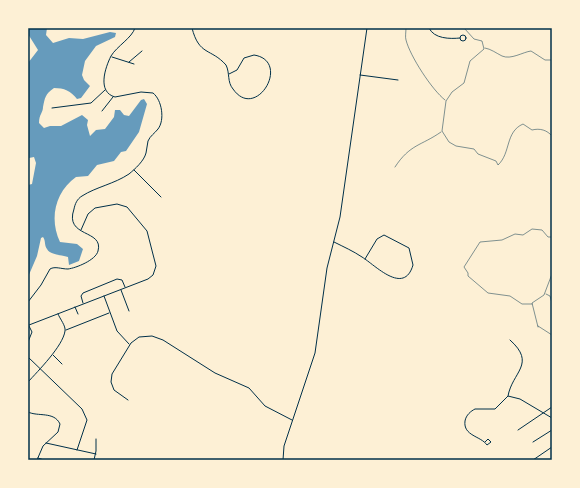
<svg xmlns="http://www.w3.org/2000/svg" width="580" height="488" viewBox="0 0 580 488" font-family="Figtree,sans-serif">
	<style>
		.water { fill: #669bbc }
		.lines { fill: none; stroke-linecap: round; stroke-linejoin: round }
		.path { stroke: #003049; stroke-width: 0.5 }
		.minor { stroke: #003049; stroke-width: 1 }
		.neatline { fill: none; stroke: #003049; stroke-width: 1.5 }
	</style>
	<rect width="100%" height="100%" fill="#fdf0d5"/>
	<path class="water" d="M28 28H47L46 35 53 43 69 38 83 39 110 32 116 33 115 37 96 46 85 61 82 75 84 80 90 86 81 98 77 99C71 91 64 88 54 88 45 94 45 98 43 107 43 113 39 114 39 123L44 128 50 126H61L82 115 88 120 87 125 90 136 96 130 105 129 114 117 115 110H120L124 115 129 116 141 100 144 99 147 104 139 132 126 151 121 152 114 161 97 165 88 176 76 177C55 192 49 219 60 242L77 244 83 249 79 261 69 265 68 257C62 255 50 255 47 249 44 245 46 241 43 237L41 238 37 256 28 277V185L32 184 36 163 34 157 29 158 28 160V63L38 50 28 34Z"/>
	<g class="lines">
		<g class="path">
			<path d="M406 28C406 32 405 37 406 40 410 56 432 90 445 100"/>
			<path d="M464 28 474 39 482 41 484 49 470 61 464 83 452 92 446 101 442 131 449 142 456 146 474 149 478 154 496 161 498 165C511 153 505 132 523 124L532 130C540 128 547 130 552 136"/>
			<path d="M485 48C491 49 496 53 502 56 511 60 523 52 531 51L545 60H552"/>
			<path d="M395 167C410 144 421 146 441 132"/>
			<path d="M546 294 550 296 552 303"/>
			<path d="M532 304H522L510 296 488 293 468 276V273L464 267 480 242 502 240 515 234 523 235 532 229 542 230 548 237H552"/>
			<path d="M538 326 552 335"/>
			<path d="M538 327 532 303 544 295 552 274"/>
		</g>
		<g class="minor">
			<path d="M192 28C199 56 211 48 226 65 230 73 227 82 233 89 256 122 292 61 254 55L244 58 237 70 229 74"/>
			<path d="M429 28C434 39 450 39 460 38"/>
			<circle cx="463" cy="38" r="3"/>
			<path d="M112 57 134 64"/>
			<path d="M129 62 142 51"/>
			<path d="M360 75 398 80"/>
			<path d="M52 108 91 103 105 90"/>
			<path d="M102 111 113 97"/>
			<path d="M134 170 161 197"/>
			<path d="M334 242C344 247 353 251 362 257 375 265 404 296 413 265L409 248 384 235 377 239 365 259"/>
			<path d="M121 290 129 311"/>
			<path d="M104 296 117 331 129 344"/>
			<path d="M28 302 41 285 50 269C55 266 61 269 68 269 76 268 96 260 98 251 104 229 64 238 74 209 75 204 77 199 82 196 96 187 114 184 129 174 135 169 144 161 146 153 147 149 147 145 148 141 150 136 155 133 158 129 165 120 162 100 153 93L141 92 115 97C97 92 105 68 111 56 117 46 132 38 135 28"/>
			<path d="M83 303 81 296 83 293 117 279 122 280 125 287"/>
			<path d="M75 307 78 314"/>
			<path d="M28 324 32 332 28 342"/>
			<path d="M29 325 148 279 153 275 156 266 147 231 127 207 117 204 95 208 88 214 81 230"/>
			<path d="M66 330 109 313"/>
			<path d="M53 355 62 364"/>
			<path d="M28 357 82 409 87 420 77 450"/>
			<path d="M28 382C38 371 63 346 65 331 66 326 60 319 58 314"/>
			<path d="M508 396C512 372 537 364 510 340"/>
			<path d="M128 400 114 390 111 382 112 374 131 343 139 337 152 336 163 340 215 373 249 388 265 406 292 420"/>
			<path d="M28 412C38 417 54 411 60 424L58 432 43 446 37 460"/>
			<path d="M518 430 552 407"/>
			<path d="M485 442 488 439 491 442 487 445C481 436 463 436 465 421 466 415 471 411 475 409H495L508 396 520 399 552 418"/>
			<path d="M533 442 552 430"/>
			<path d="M46 443 96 454"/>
			<path d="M38 458 44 460"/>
			<path d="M94 460 96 451V439"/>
			<path d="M283 460 284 446 315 353 327 268 340 217 367 28"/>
			<path d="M533 460 552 447"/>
		</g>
	</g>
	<rect width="580" height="488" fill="none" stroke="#fdf0d5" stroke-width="58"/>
	<rect x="29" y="29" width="522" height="430" class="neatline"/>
</svg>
